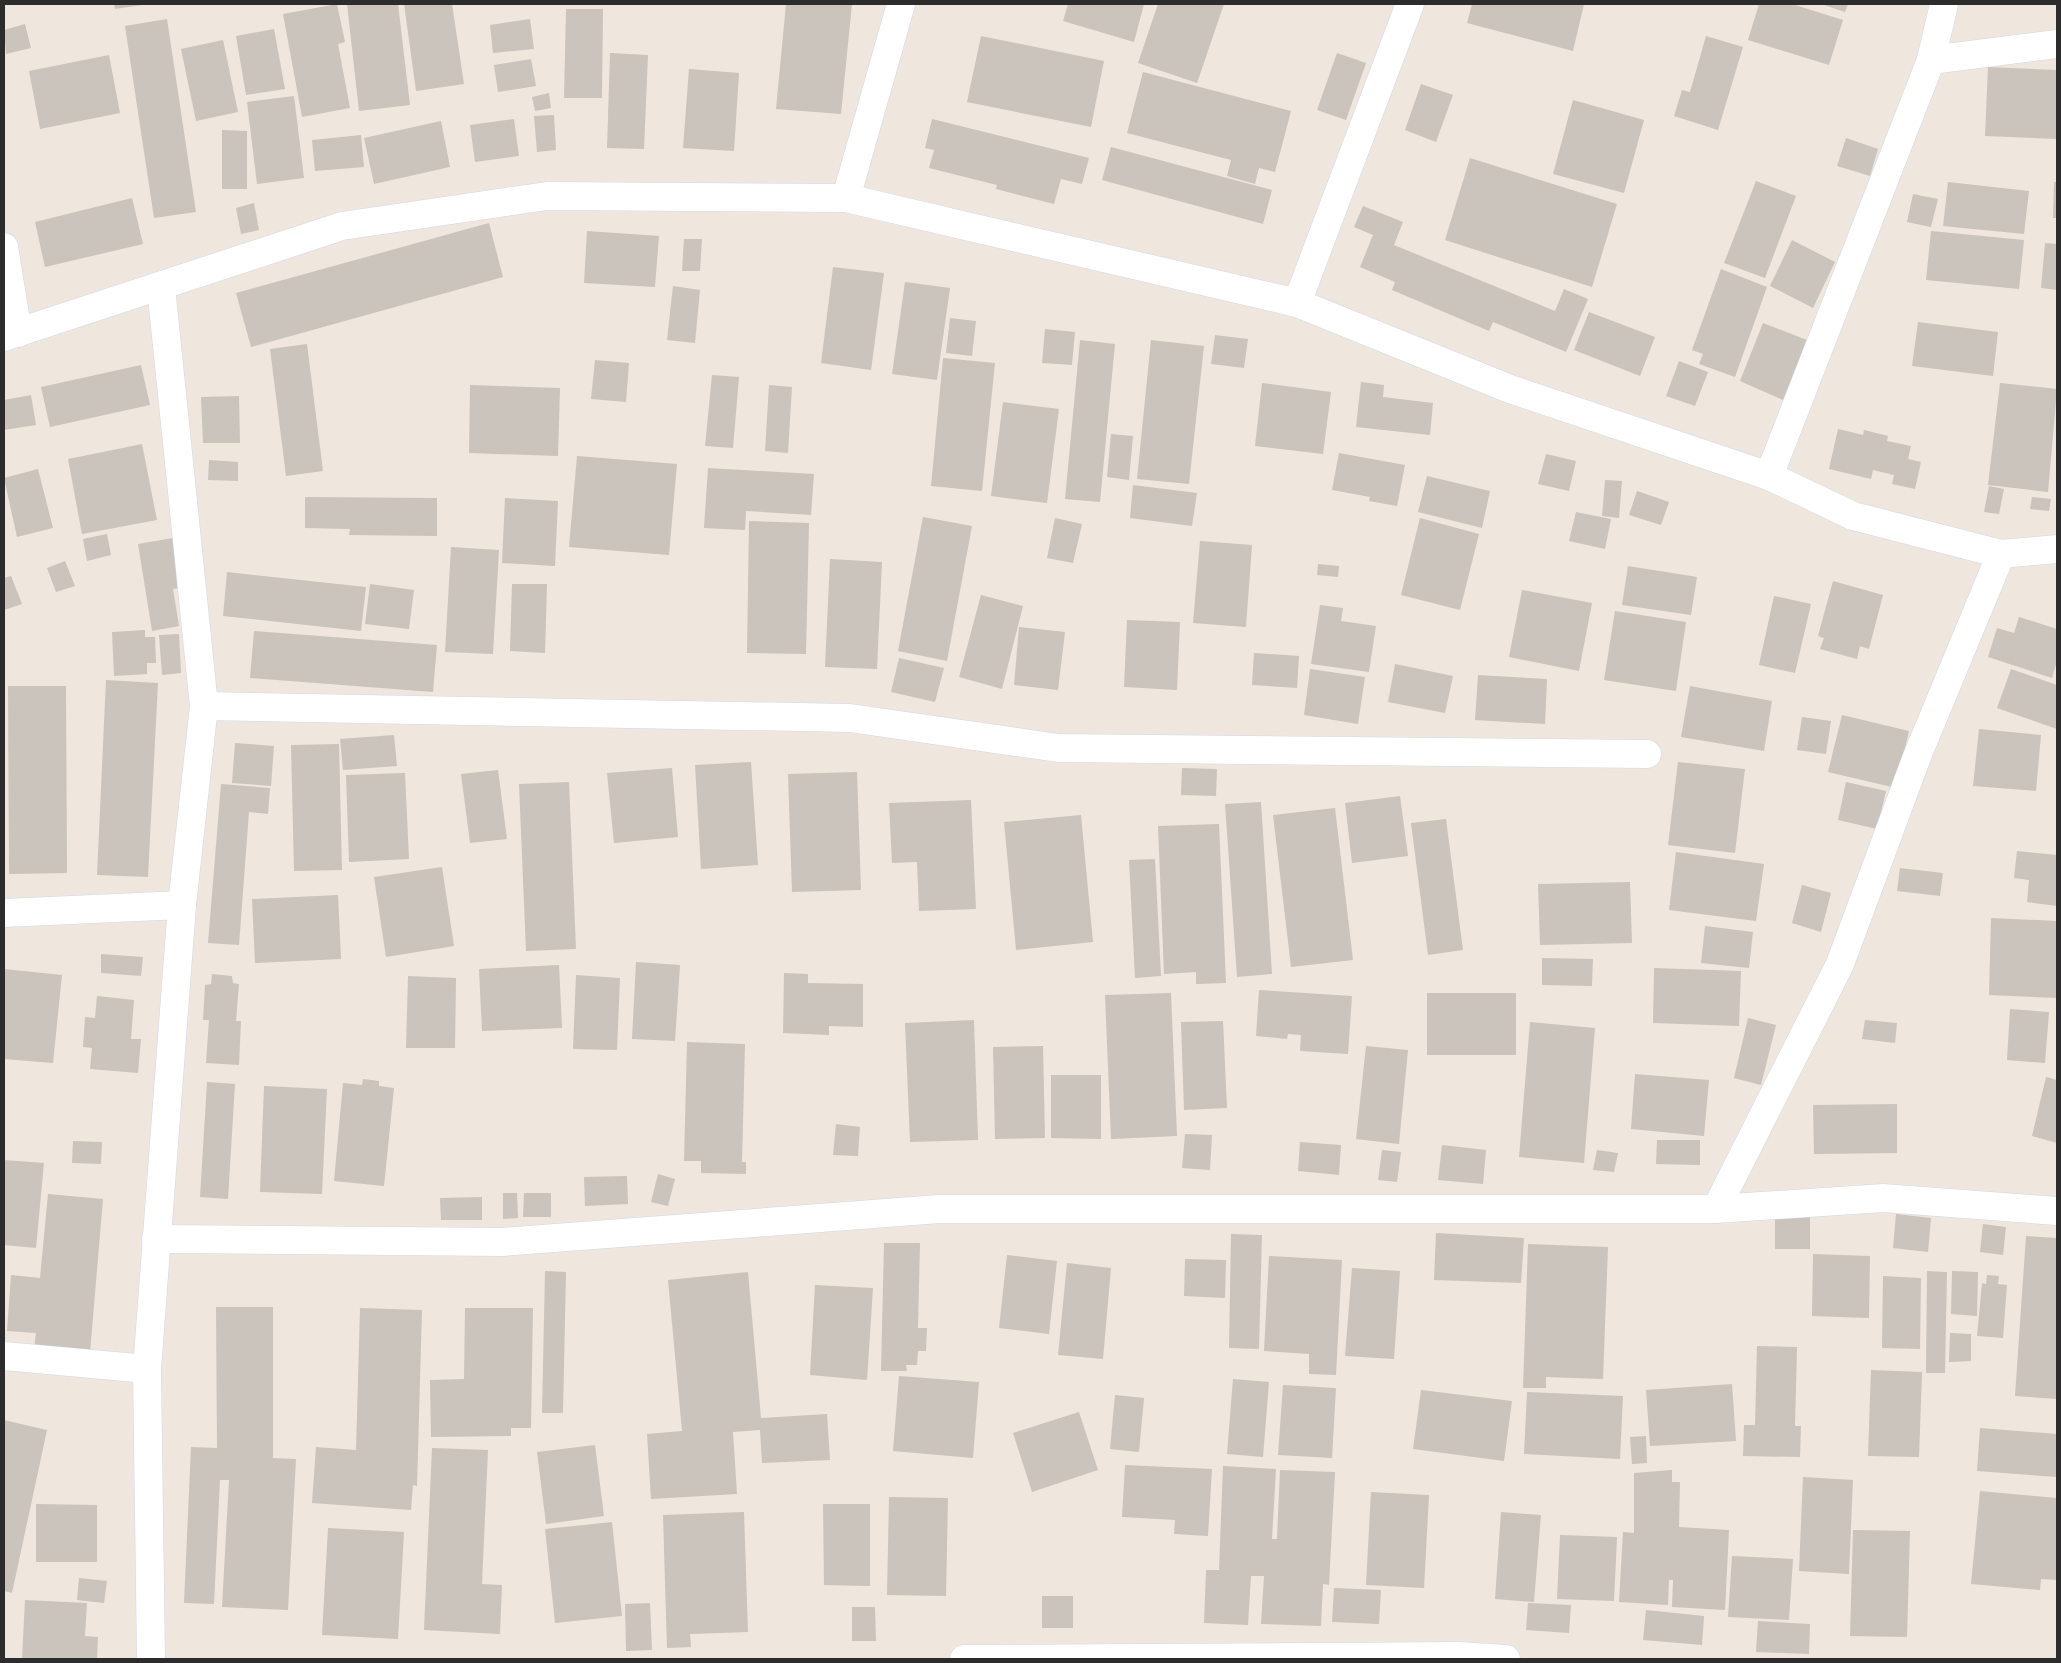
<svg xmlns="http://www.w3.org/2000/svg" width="2061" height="1663" viewBox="0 0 2061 1663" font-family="'Archivo Narrow',sans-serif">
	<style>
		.building { fill: #cac4bc }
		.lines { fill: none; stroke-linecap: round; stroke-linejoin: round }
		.minor-casing { stroke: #d2d8e6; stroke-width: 29 }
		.minor { stroke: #fff; stroke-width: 28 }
	</style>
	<rect width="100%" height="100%" fill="#efe6dd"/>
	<g class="building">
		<path d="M114 4H142V5L115 9Z"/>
		<path d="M337 4 345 42 338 44 350 108 302 117 283 14Z"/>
		<path d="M347 4H398L410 105 359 111Z"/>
		<path d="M404 4H452L464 84 416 91Z"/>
		<path d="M786 4H852L841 114 776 109Z"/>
		<path d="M1068 4H1144L1134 42 1063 21Z"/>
		<path d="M1158 4H1224L1197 83 1138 63Z"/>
		<path d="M1472 4H1584L1573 51 1467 23Z"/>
		<path d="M1759 4H1792L1843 20 1829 65 1748 40Z"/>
		<path d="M1821 4H1848L1845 12Z"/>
		<path d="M566 9H603L602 98H564Z"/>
		<path d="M167 19 196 212 154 218 125 26Z"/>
		<path d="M530 19 534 49 493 53 490 25Z"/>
		<path d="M25 24 31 48 6 54 4 30Z"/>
		<path d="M274 29 285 89 246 95 236 36Z"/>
		<path d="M981 36 1104 61 1091 127 967 102Z"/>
		<path d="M1706 36 1743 47 1718 130 1674 116 1682 90 1690 92Z"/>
		<path d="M223 40 238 112 196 121 181 49Z"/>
		<path d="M610 53 648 55 644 149 607 148Z"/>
		<path d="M1337 53 1366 63 1346 120 1317 110Z"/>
		<path d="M109 55 120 113 40 129 29 71Z"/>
		<path d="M531 59 536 86 498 92 494 65Z"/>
		<path d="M1988 67 2057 70V139L1985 136Z"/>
		<path d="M689 69 739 73 734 151 683 148Z"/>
		<path d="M1143 72 1291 111 1275 172 1259 168 1255 184 1227 176 1231 160 1127 133Z"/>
		<path d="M1421 84 1453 95 1436 142 1405 130Z"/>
		<path d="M549 93 551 108 535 111 532 97Z"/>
		<path d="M294 96 304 178 257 184 247 102Z"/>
		<path d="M1573 100 1644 120 1624 193 1553 174Z"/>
		<path d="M554 115 556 150 537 152 534 116Z"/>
		<path d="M514 119 519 156 475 162 470 125Z"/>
		<path d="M932 119 1089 158 1082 184 1061 179 1054 204 996 189 997 185 929 168 934 150 925 148Z"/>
		<path d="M441 121 450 167 374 184 364 138Z"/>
		<path d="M222 130 247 131V189H222Z"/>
		<path d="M361 135 364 167 315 171 312 140Z"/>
		<path d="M1846 138 1878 149 1870 176 1837 166Z"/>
		<path d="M1111 147 1272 190 1263 224 1102 180Z"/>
		<path d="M1470 158 1617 204 1592 287 1445 240Z"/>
		<path d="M1756 181 1796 196 1765 278 1724 263Z"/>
		<path d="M1948 182 2029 191 2024 234 1943 226Z"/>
		<path d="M2054 182H2057V218H2053Z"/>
		<path d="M1913 194 1938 199 1931 227 1907 222Z"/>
		<path d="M132 198 143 244 45 267 35 222Z"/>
		<path d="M254 203 259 230 241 234 236 208Z"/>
		<path d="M1363 206 1403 222 1394 245 1555 311 1564 289 1588 299 1566 352 1493 322 1489 331 1392 290 1395 282 1360 267 1373 235 1354 227Z"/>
		<path d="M489 223 503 277 251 347 236 293Z"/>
		<path d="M587 231 659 236 655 287 584 283Z"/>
		<path d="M1931 231 2024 240 2019 289 1926 280Z"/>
		<path d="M684 239H702L700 271H682Z"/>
		<path d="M1792 240 1835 262 1813 308 1770 286Z"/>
		<path d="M2045 243 2057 244V290L2041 288Z"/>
		<path d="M833 267 884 273 871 370 821 363Z"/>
		<path d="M1721 269 1767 287 1735 377 1699 364 1703 354 1692 350Z"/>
		<path d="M905 282 950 288 937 380 892 374Z"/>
		<path d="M673 286 700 290 695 343 667 340Z"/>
		<path d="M1589 312 1655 337 1640 376 1574 350Z"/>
		<path d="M950 318 976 321 972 356 946 353Z"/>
		<path d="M1918 322 1998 332 1993 376 1912 366Z"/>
		<path d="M1763 323 1807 340 1783 400 1740 381Z"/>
		<path d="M1045 329 1075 332 1072 365 1042 363Z"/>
		<path d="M1215 335 1248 339 1244 368 1211 364Z"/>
		<path d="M1080 340 1115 344 1100 502 1065 499Z"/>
		<path d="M1151 340 1204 346 1189 484 1137 479Z"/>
		<path d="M307 344 323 471 286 476 270 349Z"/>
		<path d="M943 358 995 363 982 491 931 486Z"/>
		<path d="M595 360 629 363 626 402 591 399Z"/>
		<path d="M1679 361 1708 372 1695 406 1666 396Z"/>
		<path d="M141 365 150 405 50 427 41 387Z"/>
		<path d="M712 375 739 377 733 448 705 446Z"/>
		<path d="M1361 382 1384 385 1383 397 1433 403 1430 435 1356 427Z"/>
		<path d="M1262 383 1331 392 1323 454 1255 446Z"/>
		<path d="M2000 383 2057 389 2048 492 1988 485Z"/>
		<path d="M470 385 560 388 558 456 469 453Z"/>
		<path d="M769 385 792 387 788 453 765 451Z"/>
		<path d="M31 395 36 425 4 430V400Z"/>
		<path d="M239 396 240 443H203L201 397Z"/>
		<path d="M1003 402 1059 409 1047 503 991 496Z"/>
		<path d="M1838 429 1863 435 1864 430 1888 436 1887 441 1911 446 1908 459 1921 462 1915 489 1892 484 1894 475 1873 470 1871 479 1829 469Z"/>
		<path d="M1111 434 1133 436 1129 480 1107 477Z"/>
		<path d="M142 444 157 520 82 534 68 459Z"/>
		<path d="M1339 453 1405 465 1397 506 1369 501 1370 497 1332 490Z"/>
		<path d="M1546 454 1576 461 1569 491 1538 484Z"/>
		<path d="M577 456 677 464 669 555 569 547Z"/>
		<path d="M209 460 238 462V481L208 480Z"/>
		<path d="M708 468 814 474 811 515 746 511 745 530 704 528Z"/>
		<path d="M38 469 53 528 17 537 4 478Z"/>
		<path d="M1427 476 1490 491 1482 528 1418 512Z"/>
		<path d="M1605 480 1622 481 1619 518 1602 516Z"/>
		<path d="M1133 485 1197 493 1192 526 1130 518Z"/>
		<path d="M1989 486 2004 489 1999 514 1984 512Z"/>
		<path d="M1637 491 1669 502 1661 525 1629 515Z"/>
		<path d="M305 497 437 498V536L349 535 350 529 305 528Z"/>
		<path d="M2032 497 2051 499 2049 511 2030 509Z"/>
		<path d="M505 498 558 501 555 566 502 563Z"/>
		<path d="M1576 512 1611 519 1605 549 1569 541Z"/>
		<path d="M923 517 972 526 947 661 898 651Z"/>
		<path d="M1055 518 1082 524 1073 563 1047 558Z"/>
		<path d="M1420 518 1479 534 1460 610 1401 595Z"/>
		<path d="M749 521 809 523 806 654 747 653Z"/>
		<path d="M107 534 111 555 87 561 83 539Z"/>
		<path d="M173 538 181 588 173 589 179 626 152 631 138 544Z"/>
		<path d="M1200 541 1252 545 1246 627 1193 623Z"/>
		<path d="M451 547 499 550 493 654 445 652Z"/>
		<path d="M830 559 882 562 877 669 825 667Z"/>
		<path d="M65 561 75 586 56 592 47 568Z"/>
		<path d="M1318 564 1339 566 1338 577 1317 575Z"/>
		<path d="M1628 566 1697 577 1691 615 1622 605Z"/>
		<path d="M227 572 366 587 361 631 223 616Z"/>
		<path d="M11 576 22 604 4 610V578Z"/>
		<path d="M1833 581 1883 595 1869 649 1860 646 1857 659 1820 649 1824 638 1818 636Z"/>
		<path d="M370 584 414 590 409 629 365 624Z"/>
		<path d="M512 584H547L545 653 510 651Z"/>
		<path d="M1522 590 1592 603 1579 671 1509 657Z"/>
		<path d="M981 595 1023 606 1002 689 959 677Z"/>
		<path d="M1774 596 1811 604 1795 673 1759 665Z"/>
		<path d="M1320 605 1343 608 1341 621 1376 626 1369 672 1311 664Z"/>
		<path d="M1615 611 1686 622 1676 691 1604 680Z"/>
		<path d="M2019 617 2057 629V661L2052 678 1988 657 1997 628 2014 633Z"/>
		<path d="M1127 620 1180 622 1177 690 1124 687Z"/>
		<path d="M1019 627 1065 632 1058 690 1014 685Z"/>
		<path d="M145 630V637H155L156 663H147V674L114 676 112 632Z"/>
		<path d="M254 631 437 645 433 692 250 678Z"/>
		<path d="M179 634 181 673 162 675 159 635Z"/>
		<path d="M1254 653 1299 656 1297 688 1252 685Z"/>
		<path d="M899 658 944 668 935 702 891 692Z"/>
		<path d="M1395 664 1453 676 1445 713 1388 702Z"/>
		<path d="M1310 669 1365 677 1358 724 1304 715Z"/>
		<path d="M2011 669 2057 685V729L1997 708Z"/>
		<path d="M1478 675 1547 679 1545 724 1475 720Z"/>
		<path d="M106 680 158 683 148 877 97 875Z"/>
		<path d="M8 686H66L67 873 9 874Z"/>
		<path d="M1690 686 1772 701 1764 751 1681 737Z"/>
		<path d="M1842 715 1909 731 1896 788 1828 772Z"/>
		<path d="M1802 717 1831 721 1826 754 1797 750Z"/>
		<path d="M1979 729 2041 735 2036 791 1973 786Z"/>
		<path d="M394 735 397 766 343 770 340 739Z"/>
		<path d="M235 743 274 746 271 786 232 783Z"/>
		<path d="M339 744 342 870 294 871 291 745Z"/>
		<path d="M751 762 758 865 701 869 695 765Z"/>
		<path d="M1678 762 1745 769 1735 853 1668 845Z"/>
		<path d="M672 768 678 837 614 843 607 773Z"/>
		<path d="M1182 768 1217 769 1216 796 1181 795Z"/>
		<path d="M498 770 507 839 470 843 461 774Z"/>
		<path d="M857 772 861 890 792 892 788 774Z"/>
		<path d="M405 773 409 859 349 862 346 775Z"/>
		<path d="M569 782 576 949 526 951 519 784Z"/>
		<path d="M1846 782 1886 791 1877 829 1838 820Z"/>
		<path d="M221 784 270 788 268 814 249 812 239 945 208 943Z"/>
		<path d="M1400 796 1408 856 1352 863 1345 803Z"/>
		<path d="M971 800 976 909 919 911 917 862 892 863 889 803Z"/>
		<path d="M1261 802 1272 974 1237 977 1225 804Z"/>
		<path d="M1335 808 1353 960 1291 967 1273 815Z"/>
		<path d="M1081 815 1093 942 1016 950 1004 822Z"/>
		<path d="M1446 819 1463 950 1428 955 1411 823Z"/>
		<path d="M1219 824 1226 983 1196 984V972L1164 974 1158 826Z"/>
		<path d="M2017 851 2057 855V906L2027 902 2029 880 2014 878Z"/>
		<path d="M1676 852 1764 864 1756 921 1669 910Z"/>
		<path d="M1155 859 1161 976 1135 978 1129 860Z"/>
		<path d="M442 867 454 946 386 957 374 877Z"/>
		<path d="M1900 868 1943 873 1940 896 1897 891Z"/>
		<path d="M1630 882 1632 943 1540 945 1538 884Z"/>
		<path d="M1802 885 1831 893 1821 932 1792 923Z"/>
		<path d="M338 895 341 959 255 963 252 899Z"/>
		<path d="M1991 918 2057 921V998L1989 995Z"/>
		<path d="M1705 926 1753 932 1749 968 1701 963Z"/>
		<path d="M101 954 143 957 141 976 101 973Z"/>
		<path d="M1542 958 1593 959 1592 986 1542 985Z"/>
		<path d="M636 962 680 965 675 1041 632 1039Z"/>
		<path d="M559 965 562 1028 482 1031 479 969Z"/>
		<path d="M1654 968 1741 971 1739 1026 1653 1023Z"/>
		<path d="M4 969 62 975 53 1063 4 1059Z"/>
		<path d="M784 973 808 974V983L863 984V1027L829 1026V1035L783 1033Z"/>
		<path d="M212 974 232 976 233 983 239 984 236 1021H241L239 1065 206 1063 209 1020H203L205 985 211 984Z"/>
		<path d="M576 975 620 978 617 1050 573 1049Z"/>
		<path d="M408 976 456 978 455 1048H406Z"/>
		<path d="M1259 990 1352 996 1348 1054 1300 1051 1301 1035 1288 1034 1287 1039 1256 1036Z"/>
		<path d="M1171 993 1177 1136 1111 1139 1105 995Z"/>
		<rect x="1427" y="993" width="89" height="62"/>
		<path d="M97 996 134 1000 131 1039H141L138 1073 90 1069 92 1048 83 1047 85 1017 95 1018Z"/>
		<path d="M2010 1009 2049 1012 2045 1063 2007 1060Z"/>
		<path d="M1748 1018 1776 1025 1761 1085 1734 1078Z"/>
		<path d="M974 1020 978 1140 910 1142 905 1023Z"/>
		<path d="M1865 1020 1897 1023 1895 1043 1862 1039Z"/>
		<path d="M1223 1021 1227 1108 1184 1110 1181 1022Z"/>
		<path d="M1530 1022 1595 1028 1584 1163 1519 1157Z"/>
		<path d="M687 1042 745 1044 742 1162H746V1174L701 1173V1161H684Z"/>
		<path d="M1043 1046 1045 1138 995 1139 993 1047Z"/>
		<path d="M1366 1046 1408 1050 1399 1144 1356 1139Z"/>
		<path d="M1635 1074 1709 1080 1704 1136 1631 1129Z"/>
		<path d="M1051 1075H1101V1139L1051 1138Z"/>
		<path d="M2046 1077 2057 1080V1143L2032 1136Z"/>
		<path d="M363 1079 379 1081V1086L394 1088 384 1186 334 1181 343 1083 362 1085Z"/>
		<path d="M207 1082 235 1084 228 1199 200 1197Z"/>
		<path d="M264 1086 327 1089 322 1194 260 1192Z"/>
		<path d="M1897 1104V1153L1814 1154 1813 1105Z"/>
		<path d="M836 1124 860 1127 858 1156 833 1155Z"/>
		<path d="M1185 1134 1212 1135 1210 1170 1182 1168Z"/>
		<path d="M1657 1140H1700V1165L1656 1164Z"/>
		<path d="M73 1141 102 1142 101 1164 72 1163Z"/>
		<path d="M1300 1142 1341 1145 1339 1175 1298 1171Z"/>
		<path d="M1442 1145 1486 1150 1483 1184 1438 1180Z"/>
		<path d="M1382 1150 1401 1152 1397 1182 1378 1180Z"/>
		<path d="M1597 1150 1618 1153 1614 1172 1593 1170Z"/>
		<path d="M4 1160 44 1163 36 1248 4 1245Z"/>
		<path d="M658 1174 675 1179 668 1206 651 1202Z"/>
		<path d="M627 1176 628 1204 585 1206 584 1177Z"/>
		<path d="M503 1193H517L518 1218 503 1219Z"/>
		<path d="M524 1193H551V1217H523Z"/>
		<path d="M48 1194 103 1199 90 1353 34 1348 36 1333 7 1331 11 1275 40 1278Z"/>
		<path d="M482 1197V1220H441L440 1198Z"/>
		<path d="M1896 1214 1931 1218 1928 1252 1893 1248Z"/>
		<rect x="1775" y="1217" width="35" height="32"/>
		<path d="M1983 1224 2006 1227 2003 1255 1980 1252Z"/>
		<path d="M1436 1233 1524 1238 1521 1283 1434 1280Z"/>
		<path d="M1231 1234 1262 1235 1259 1349 1229 1348Z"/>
		<path d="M2026 1236 2057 1238V1399L2015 1396Z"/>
		<path d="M884 1243H920L918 1328H927L926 1351H918L917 1365H906L907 1371H881Z"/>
		<path d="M1528 1244 1608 1247 1603 1379 1546 1377V1388H1523Z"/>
		<path d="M1813 1254 1870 1256 1869 1318 1812 1316Z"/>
		<path d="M1007 1255 1057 1261 1049 1334 999 1328Z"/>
		<path d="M1269 1256 1342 1260 1336 1375 1309 1374V1354L1264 1351Z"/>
		<path d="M1185 1259 1226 1260 1225 1298 1184 1296Z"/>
		<path d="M1067 1263 1111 1268 1103 1359 1058 1355Z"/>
		<path d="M1352 1268 1400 1271 1394 1359 1345 1356Z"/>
		<path d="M545 1271 566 1272 563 1413H542Z"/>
		<path d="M1927 1271 1947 1272 1945 1373H1926Z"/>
		<path d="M1952 1271 1978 1272 1977 1316 1951 1314Z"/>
		<path d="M748 1272 761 1418 827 1414 830 1460 762 1463 760 1430 733 1432 737 1494 651 1499 647 1434 682 1431 668 1280Z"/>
		<path d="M1987 1275 1999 1276 1998 1284 2007 1285 2003 1338 1977 1336 1982 1283 1986 1284Z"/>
		<path d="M1883 1276 1921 1278 1920 1349 1882 1348Z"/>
		<path d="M815 1285 873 1288 867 1380 810 1375Z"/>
		<path d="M216 1307H273V1458L296 1459 288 1610 222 1607 229 1480H220L214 1604 184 1603 191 1447 217 1448Z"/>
		<path d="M360 1308 422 1310 417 1486 413 1485 411 1510 312 1503 316 1447 356 1450Z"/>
		<path d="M465 1308H533L531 1428H511V1436L431 1437 430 1380 464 1379Z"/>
		<path d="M1950 1333 1971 1334V1361L1949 1362Z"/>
		<path d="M1757 1346 1797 1347 1795 1426H1801L1800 1457 1743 1456 1744 1425H1755Z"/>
		<path d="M1871 1370 1922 1372 1919 1457 1868 1456Z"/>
		<path d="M899 1376 979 1382 973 1458 893 1451Z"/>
		<path d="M1233 1379 1269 1382 1263 1457 1227 1454Z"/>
		<path d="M1732 1384 1736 1441 1650 1446 1646 1390Z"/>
		<path d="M1283 1385 1336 1388 1332 1458 1278 1455Z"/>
		<path d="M1421 1390 1512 1401 1504 1461 1413 1449Z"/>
		<path d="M1527 1392 1623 1396 1620 1459 1524 1454Z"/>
		<path d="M1115 1395 1144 1398 1139 1452 1110 1449Z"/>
		<path d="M1079 1412 1098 1470 1032 1492 1013 1433Z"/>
		<path d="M4 1420 47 1430 12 1593 4 1591Z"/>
		<path d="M1980 1428 2057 1434V1477L1977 1471Z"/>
		<path d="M1646 1436 1647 1463 1632 1464 1630 1437Z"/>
		<path d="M595 1445 604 1516 546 1524 537 1452Z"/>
		<path d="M432 1448 488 1450 482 1584 502 1585 500 1634 424 1630Z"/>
		<path d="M1125 1465 1212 1469 1208 1536 1174 1534 1175 1520 1122 1517Z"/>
		<path d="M1223 1466 1276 1469 1272 1539H1277L1280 1470 1335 1472 1329 1585 1323 1584 1321 1626 1261 1624 1264 1576H1251L1248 1625 1204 1623 1206 1570H1219Z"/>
		<path d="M1672 1470V1482H1680L1679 1527 1729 1530 1725 1610 1672 1607 1673 1580H1669L1668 1605 1619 1602 1623 1532 1634 1533V1473Z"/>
		<path d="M1803 1477 1853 1480 1849 1574 1799 1571Z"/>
		<path d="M1980 1491 2057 1498V1580L2041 1579 2040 1590 1971 1584Z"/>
		<path d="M1371 1492 1429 1495 1424 1588 1366 1585Z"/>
		<path d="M889 1497 948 1498 946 1596 887 1595Z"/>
		<path d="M36 1504 97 1505V1562H36Z"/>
		<path d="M823 1504H870V1586L824 1585Z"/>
		<path d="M744 1512 748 1632 690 1634 691 1647 667 1648 663 1515Z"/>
		<path d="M1501 1512 1541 1515 1534 1602 1495 1599Z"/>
		<path d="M612 1522 622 1616 555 1623 545 1529Z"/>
		<path d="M328 1528 404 1532 398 1639 322 1635Z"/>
		<path d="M1853 1530 1910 1531 1907 1637 1850 1636Z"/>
		<path d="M1560 1535 1617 1537 1614 1601 1557 1599Z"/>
		<path d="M1732 1556 1793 1559 1789 1620 1728 1617Z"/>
		<path d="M79 1578 107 1581 104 1603 77 1600Z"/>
		<path d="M1334 1588 1381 1590 1379 1624 1332 1622Z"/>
		<rect x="1042" y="1596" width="31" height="32"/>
		<path d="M25 1600 87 1603 85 1636 98 1637 97 1659H22Z"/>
		<path d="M650 1603 652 1650 626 1651 625 1604Z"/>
		<path d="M1528 1603 1571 1605 1569 1633 1526 1630Z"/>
		<path d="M852 1607H875L876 1641H852Z"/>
		<path d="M1646 1610 1704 1616 1702 1645 1643 1640Z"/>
		<path d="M1758 1621 1810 1624 1809 1654 1756 1652Z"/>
	</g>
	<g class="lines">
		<g class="minor-casing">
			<g id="minor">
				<path d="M1931 60 2057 44"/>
				<path d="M846 198 901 4"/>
				<path d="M4 247 18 333"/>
				<path d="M1297 303 1410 4"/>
				<path d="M4 337 342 226 547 196 846 198 1297 303 1510 389 1769 476 1853 516 2001 554 2057 549"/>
				<path d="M1769 476 1931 60 1944 4"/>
				<path d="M204 706 850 718 1058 748 1647 754"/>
				<path d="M4 913 182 905"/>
				<path d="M1716 1209 1840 964 1918 754 2001 554"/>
				<path d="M156 1239 502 1242 939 1209H1716L1883 1198 2057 1211"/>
				<path d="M4 1356 147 1369"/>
				<path d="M151 1659 147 1369 182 905 204 706 161 287"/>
				<path d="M964 1659 1459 1656 1506 1659"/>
			</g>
		</g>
		<use href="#minor" class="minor"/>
	</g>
	<rect width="2061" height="1663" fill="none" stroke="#2c2c2c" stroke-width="10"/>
</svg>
